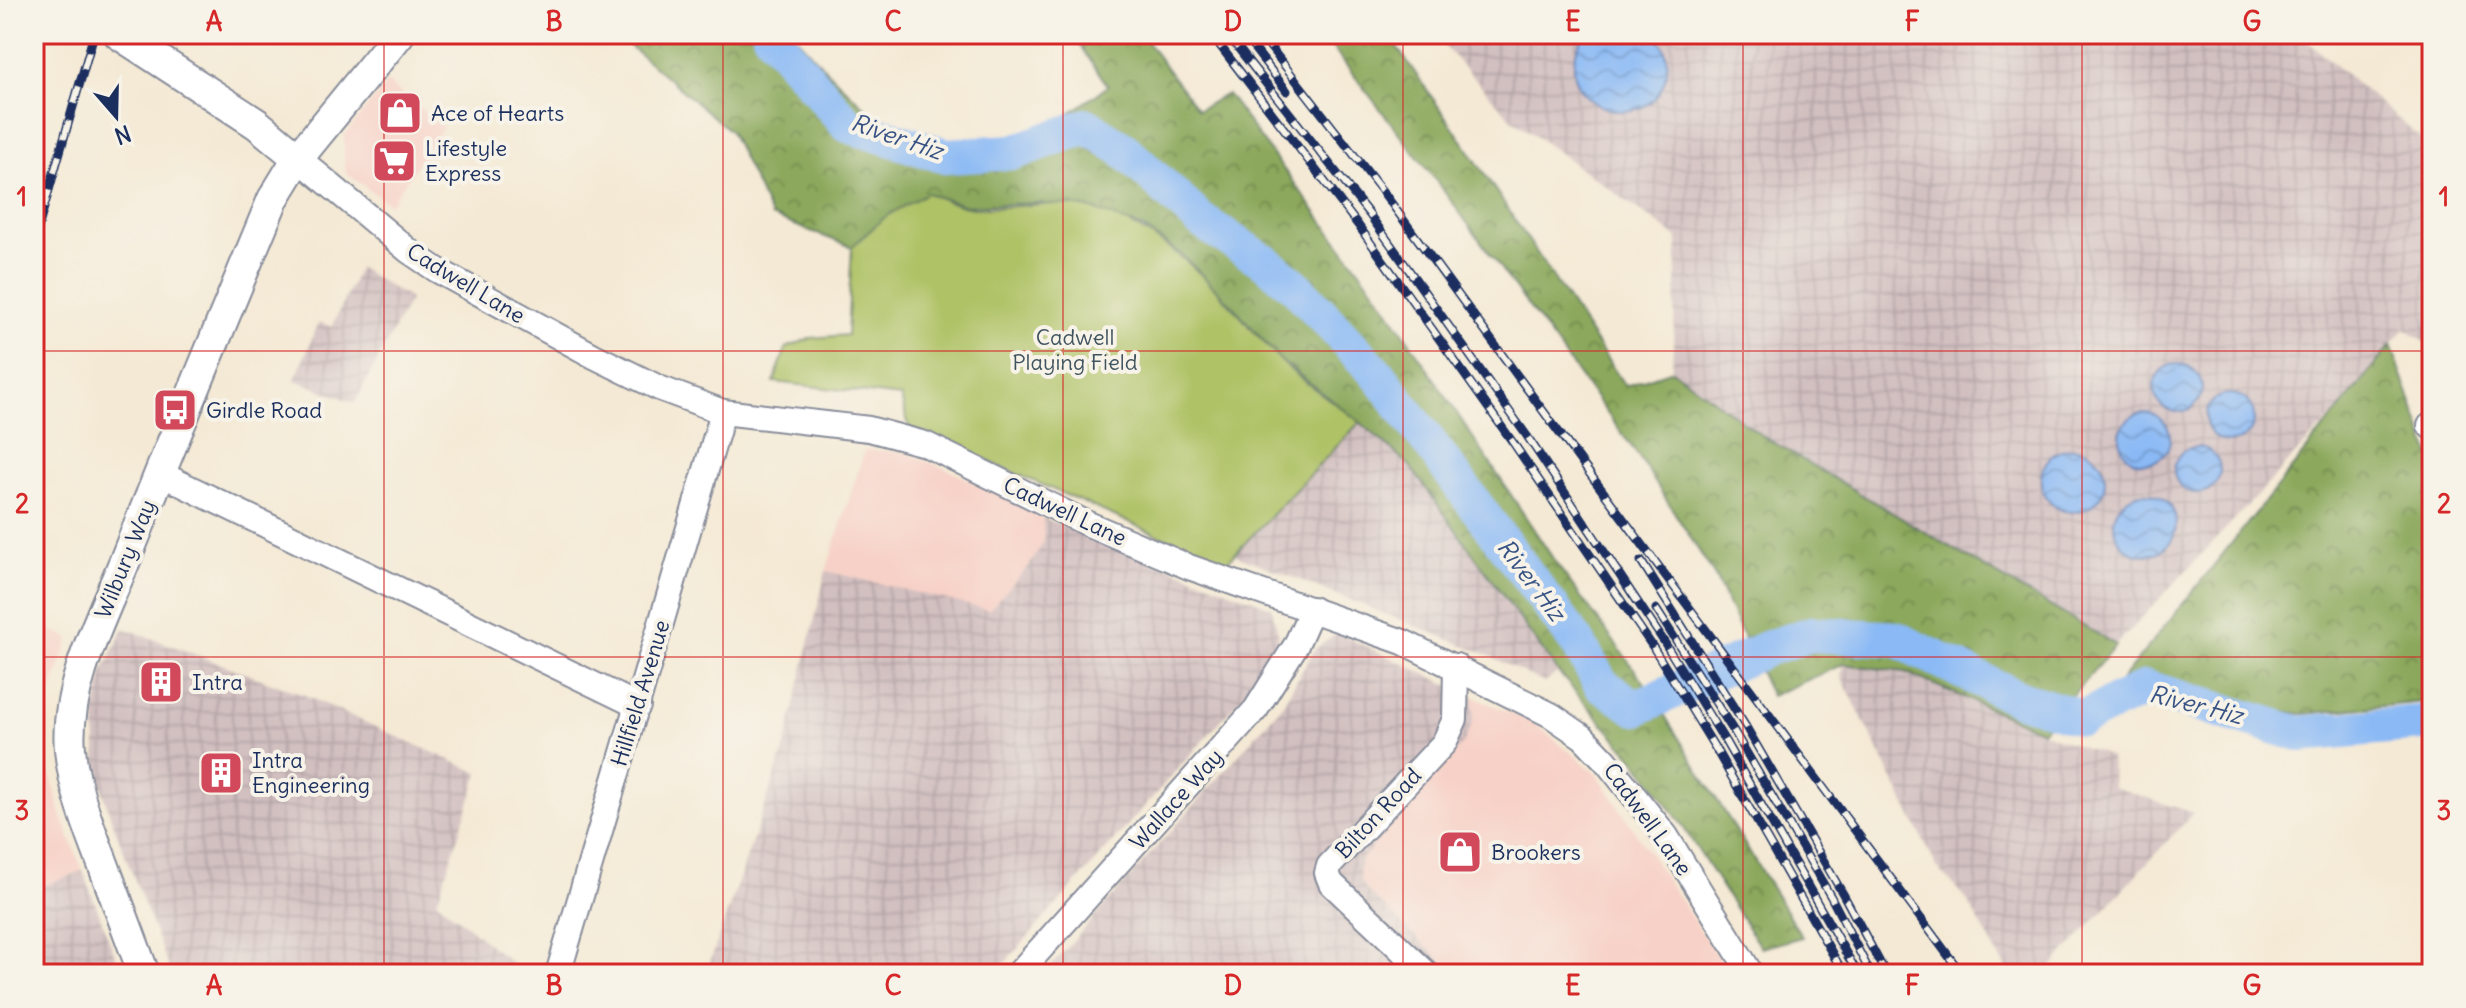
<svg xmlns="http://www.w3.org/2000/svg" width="2466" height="1008" viewBox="0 0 2466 1008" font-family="Delius,sans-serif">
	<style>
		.built { fill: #f7d1c7 }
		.industrial { fill: url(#industrial-grid) }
		.forest { fill: url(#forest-crowns); stroke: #536c5c; stroke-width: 2 }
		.park { fill: #afc266; stroke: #657862; stroke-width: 2 }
		.water { fill: url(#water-waves); stroke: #5274aa; stroke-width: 2 }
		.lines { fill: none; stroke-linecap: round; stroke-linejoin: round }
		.river { stroke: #8ab9f5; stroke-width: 36 }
		.minor-casing { stroke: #888c99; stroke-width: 28 }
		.tertiary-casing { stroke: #888c99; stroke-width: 34 }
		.minor { stroke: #fff; stroke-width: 24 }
		.tertiary { stroke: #fff; stroke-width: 30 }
		.rail-casing { stroke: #1b2f5e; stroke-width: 9 }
		.rail { stroke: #f7f3e8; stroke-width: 6; stroke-dasharray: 18; stroke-linecap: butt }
		.grid { fill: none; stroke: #d62828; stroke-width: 2; stroke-opacity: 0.55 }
		.labels { text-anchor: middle; stroke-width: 8; stroke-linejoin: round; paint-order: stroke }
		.poi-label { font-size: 22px; fill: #1b2f5e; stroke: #f7f3e8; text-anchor: start }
		.street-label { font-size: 22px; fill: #1b2f5e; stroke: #f7f3e8 }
		.park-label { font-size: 22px; fill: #405460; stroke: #f7f3e8 }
		.water-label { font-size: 24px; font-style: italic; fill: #375284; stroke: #f7f3e8 }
		.neatline { fill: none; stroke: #d62828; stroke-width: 3 }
		.grid-label { font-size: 26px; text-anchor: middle; font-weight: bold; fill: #d62828 }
	</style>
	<defs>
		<pattern id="industrial-grid" width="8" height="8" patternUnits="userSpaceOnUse" patternTransform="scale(2)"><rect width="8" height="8" fill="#d2bfc0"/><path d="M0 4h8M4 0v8" fill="none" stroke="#b4a4a7"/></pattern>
		<pattern id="forest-crowns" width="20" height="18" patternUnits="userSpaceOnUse" patternTransform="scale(2)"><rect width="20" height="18" fill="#8ba85b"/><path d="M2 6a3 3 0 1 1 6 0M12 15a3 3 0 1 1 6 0" fill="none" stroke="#71894e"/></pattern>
		<pattern id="water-waves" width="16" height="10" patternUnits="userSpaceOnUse" patternTransform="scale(2)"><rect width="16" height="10" fill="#8ab9f5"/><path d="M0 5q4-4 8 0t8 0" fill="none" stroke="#7097ca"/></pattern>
	</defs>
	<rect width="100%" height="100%" fill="#f7f3e8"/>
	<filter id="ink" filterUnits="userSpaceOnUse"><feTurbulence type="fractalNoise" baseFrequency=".0125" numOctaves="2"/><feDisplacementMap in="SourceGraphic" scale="16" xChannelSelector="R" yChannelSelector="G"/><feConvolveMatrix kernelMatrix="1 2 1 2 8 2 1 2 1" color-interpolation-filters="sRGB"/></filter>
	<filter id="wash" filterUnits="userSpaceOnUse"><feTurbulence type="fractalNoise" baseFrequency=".006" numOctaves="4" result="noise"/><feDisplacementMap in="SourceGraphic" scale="32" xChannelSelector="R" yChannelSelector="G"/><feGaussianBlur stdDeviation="1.8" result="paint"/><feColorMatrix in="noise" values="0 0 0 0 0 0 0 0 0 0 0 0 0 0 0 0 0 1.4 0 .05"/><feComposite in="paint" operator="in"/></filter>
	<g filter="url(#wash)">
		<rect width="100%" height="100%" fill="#f4e9d4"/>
		<g class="built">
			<path d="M387 82 443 127 390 204 346 173 344 159V136Z"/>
			<path d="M865 450 904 452 951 471 1043 518 1044 542 1029 566 989 611 826 571Z"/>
			<path d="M34 622 70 638 48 700 47 761 61 815 83 871 34 889Z"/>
			<path d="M1474 697 1534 723 1597 774 1729 974H1456L1369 893 1361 882 1359 870 1361 860 1473 721Z"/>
		</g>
		<g class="industrial">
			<path d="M1433 34H2299L2432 148V347L2405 328 2349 398 2116 645 1764 437 1672 370 1678 238 1512 119Z"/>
			<path d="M359 268 410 299 355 403 295 380 319 322 332 327Z"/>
			<path d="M1360 422 1410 466 1558 672 1545 683 1483 653 1234 554Z"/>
			<path d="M1043 518 1271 607 1279 636 1248 690 995 974H706L785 747 826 571 989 610 1029 566 1044 542Z"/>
			<path d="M124 628 304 695 479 773 437 901 525 974H171L111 818 97 772 95 715 103 672Z"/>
			<path d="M1338 633 1474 697 1473 722 1465 741 1361 860 1359 870 1361 882 1369 893 1456 974H1044L1281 707 1315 649Z"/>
			<path d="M1844 664 1905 672 2059 739 2111 757 2113 787 2193 813 2045 974H2009L1967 900 1937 867 1841 676Z"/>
			<path d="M83 871 122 974H34V889Z"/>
		</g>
		<g class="forest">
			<path d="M616 34H793L828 72 873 115 932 138 981 145 1024 146 1108 86 1072 34H1141L1198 110 1227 94 1382 300 1558 566 1644 682 1802 937 1761 948 1680 822 1640 766 1558 672 1410 466 1360 422 1280 360 1233 306 1182 255 1143 228 1092 209 1039 203 966 206 927 193 885 217 852 247 771 216 730 131Z"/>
			<path d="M1322 34H1388L1468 149 1625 386 1672 370 1764 437 2116 645 2042 731 1905 672 1844 664 1771 696 1715 576 1637 454 1443 190Z"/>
			<path d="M2391 345 2432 459V701L2302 714 2115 688Z"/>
		</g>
		<path class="park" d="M927 193C941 198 959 207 974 208 1014 209 1055 198 1095 210 1182 238 1219 295 1278 358 1301 382 1333 401 1360 422L1225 564 909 427 901 397 774 382 786 348 811 338 847 335 852 247 885 217Z"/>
		<g class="water">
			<path d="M1585 34H1656C1665 46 1670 60 1666 75 1651 145 1539 103 1585 34Z"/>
			<circle cx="2178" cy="388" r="24"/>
			<circle cx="2230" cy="418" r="24"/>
			<circle cx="2145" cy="438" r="25"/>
			<circle cx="2197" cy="470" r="23"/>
			<circle cx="2073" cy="480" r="32"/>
			<circle cx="2145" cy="524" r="31"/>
		</g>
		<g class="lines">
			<path class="river" d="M770 34 848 125 946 156 1014 152 1087 126 1124 150 1200 220 1268 264 1294 285 1381 378 1577 642 1602 685 1636 708 1768 648 1811 634 1896 639 2020 699 2083 718 2146 688 2300 734 2432 722"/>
		</g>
	</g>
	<g filter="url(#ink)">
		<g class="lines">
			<g class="minor-casing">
				<g id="minor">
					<path d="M298 158 409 251 437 270 594 356 659 388 723 412 869 429 925 444 1086 523 1189 567 1403 642 1551 715 1583 737 1606 761 1666 836 1751 974"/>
					<path d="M2430 426 2432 425"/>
					<path d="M159 473 638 706"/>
					<path d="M558 974 723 412"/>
					<path d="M1018 974 1256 709 1296 645 1312 609"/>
					<path d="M1427 974 1331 883 1327 873 1329 866 1444 743 1455 719 1456 666"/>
				</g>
			</g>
			<g class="tertiary-casing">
				<g id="tertiary">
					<path d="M119 34 257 124 298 158"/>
					<path d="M144 974C131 940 119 906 106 872 91 832 74 792 70 749 64 686 105 611 128 553 175 434 224 317 273 199L298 158 399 34"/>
				</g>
			</g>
			<use href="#minor" class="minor"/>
			<use href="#tertiary" class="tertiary"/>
			<g class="rail-casing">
				<g id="rail">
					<path d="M1211 34 1358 225 1514 444 1653 647 1714 746 1844 974"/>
					<path d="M1227 34 1369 214 1527 436 1663 640 1725 741 1858 974"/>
					<path d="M1243 34 1287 91"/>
					<path d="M1260 34 1386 196 1552 423 1962 974"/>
					<path d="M34 242 94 34"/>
					<path d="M1641 561 1746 727 1843 894 1886 974"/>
					<path d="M1656 609 1735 733 1831 897 1871 974"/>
				</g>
			</g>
			<use href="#rail" class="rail"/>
		</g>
	</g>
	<path class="grid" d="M384 34V974M723 34V974M1063 34V974M1403 34V974M1743 34V974M2082 34V974M34 351H2432M34 657H2432"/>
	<defs>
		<g id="shop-square" transform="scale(2.3)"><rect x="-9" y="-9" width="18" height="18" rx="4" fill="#d1495b" stroke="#f7f3e8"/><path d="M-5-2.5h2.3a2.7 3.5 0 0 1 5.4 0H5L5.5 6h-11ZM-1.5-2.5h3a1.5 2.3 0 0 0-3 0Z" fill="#fff"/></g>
		<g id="supermarket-square" transform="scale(2.3)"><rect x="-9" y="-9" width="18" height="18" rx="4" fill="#d1495b" stroke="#f7f3e8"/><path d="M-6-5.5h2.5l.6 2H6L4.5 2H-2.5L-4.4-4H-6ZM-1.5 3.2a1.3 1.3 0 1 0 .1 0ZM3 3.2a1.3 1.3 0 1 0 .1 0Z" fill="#fff"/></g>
		<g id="bus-square" transform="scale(2.3)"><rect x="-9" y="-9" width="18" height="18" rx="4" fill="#d1495b" stroke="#f7f3e8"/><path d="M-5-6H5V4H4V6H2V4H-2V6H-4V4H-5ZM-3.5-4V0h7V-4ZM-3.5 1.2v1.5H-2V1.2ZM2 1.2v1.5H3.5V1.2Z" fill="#fff"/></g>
		<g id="building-square" transform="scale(2.3)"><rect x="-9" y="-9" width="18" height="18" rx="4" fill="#d1495b" stroke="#f7f3e8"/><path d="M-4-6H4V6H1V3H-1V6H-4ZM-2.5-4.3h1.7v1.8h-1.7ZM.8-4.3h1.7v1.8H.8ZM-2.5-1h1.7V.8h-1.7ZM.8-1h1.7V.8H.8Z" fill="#fff"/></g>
	</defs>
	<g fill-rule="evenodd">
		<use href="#shop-square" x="400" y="113"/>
		<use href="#supermarket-square" x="394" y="161"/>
		<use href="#bus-square" x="175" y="410"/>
		<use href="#building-square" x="161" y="682"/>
		<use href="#building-square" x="221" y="773"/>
		<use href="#shop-square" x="1460" y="852"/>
	</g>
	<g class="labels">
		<g class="poi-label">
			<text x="431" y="121">Ace of Hearts</text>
			<text x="425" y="156">Lifestyle<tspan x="425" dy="25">Express</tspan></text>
			<text x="206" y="418">Girdle Road</text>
			<text x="192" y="690">Intra</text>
			<text x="252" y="768">Intra<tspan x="252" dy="25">Engineering</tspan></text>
			<text x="1491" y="860">Brookers</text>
		</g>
		<g class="street-label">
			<text transform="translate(466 283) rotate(31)" y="8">Cadwell Lane</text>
			<text transform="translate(1065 511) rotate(25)" y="8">Cadwell Lane</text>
			<text transform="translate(125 559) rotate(-68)" y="8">Wilbury Way</text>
			<text transform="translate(640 693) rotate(-73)" y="8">Hillfield Avenue</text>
			<text transform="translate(1176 799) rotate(-48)" y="8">Wallace Way</text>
			<text transform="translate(1378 813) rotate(-47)" y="8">Bilton Road</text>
			<text transform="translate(1648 819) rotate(54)" y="8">Cadwell Lane</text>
		</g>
		<g class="park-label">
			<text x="1075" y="345">Cadwell<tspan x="1075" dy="25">Playing Field</tspan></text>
		</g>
		<g class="water-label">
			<text transform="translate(897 137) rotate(19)" y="8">River Hiz</text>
			<text transform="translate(1531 580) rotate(53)" y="8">River Hiz</text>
			<text transform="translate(2196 705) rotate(14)" y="8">River Hiz</text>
		</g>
	</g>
	<rect width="2466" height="1008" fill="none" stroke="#f7f3e8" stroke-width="88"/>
	<g transform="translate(116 116) rotate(160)" stroke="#f7f3e8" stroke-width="6" paint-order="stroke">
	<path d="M0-6L14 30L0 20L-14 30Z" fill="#1b2f5e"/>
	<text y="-12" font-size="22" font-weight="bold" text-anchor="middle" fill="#1b2f5e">N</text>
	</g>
	<rect x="44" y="44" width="2378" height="920" class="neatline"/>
	<g class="grid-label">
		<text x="214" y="31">A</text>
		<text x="554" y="31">B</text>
		<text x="893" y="31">C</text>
		<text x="1233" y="31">D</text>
		<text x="1573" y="31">E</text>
		<text x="1912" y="31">F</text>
		<text x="2252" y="31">G</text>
		<text x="22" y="206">1</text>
		<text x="2444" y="206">1</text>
		<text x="22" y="513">2</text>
		<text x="2444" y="513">2</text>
		<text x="22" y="820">3</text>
		<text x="2444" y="820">3</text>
		<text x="214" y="995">A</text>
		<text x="554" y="995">B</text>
		<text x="893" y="995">C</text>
		<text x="1233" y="995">D</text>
		<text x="1573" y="995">E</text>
		<text x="1912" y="995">F</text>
		<text x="2252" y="995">G</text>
	</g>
</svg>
